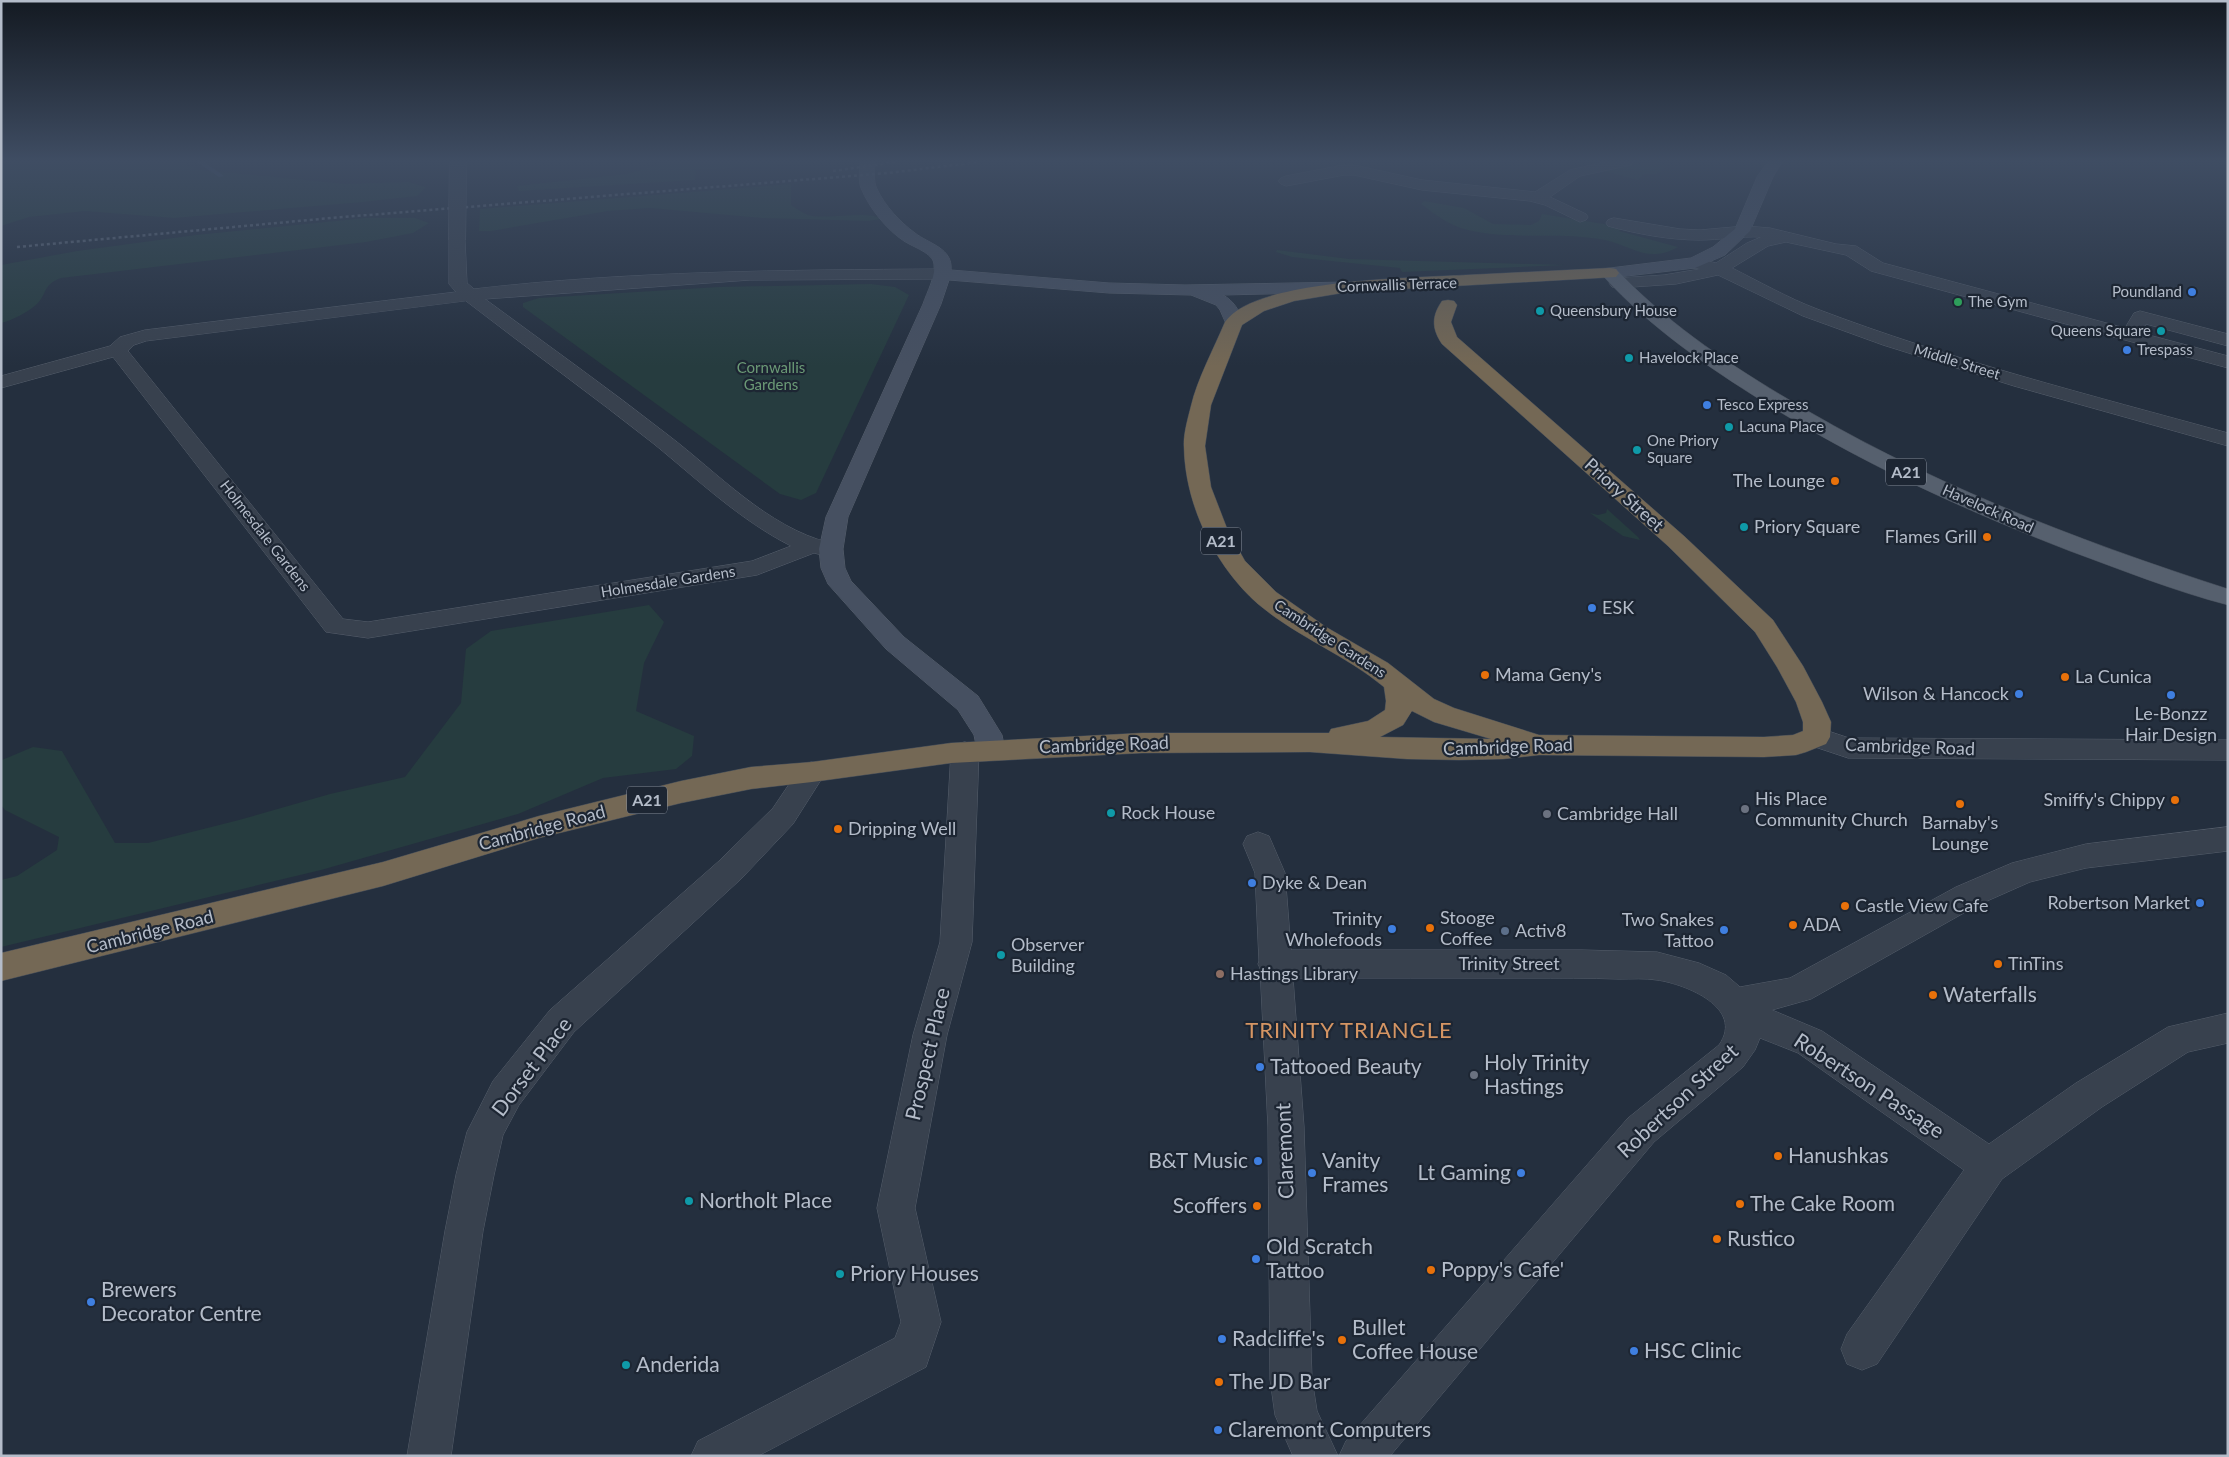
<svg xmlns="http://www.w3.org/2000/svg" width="2229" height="1457" viewBox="0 0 2229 1457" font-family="Lato,sans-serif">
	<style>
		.green { fill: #263c3f }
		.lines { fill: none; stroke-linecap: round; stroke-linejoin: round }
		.stream { fill: #394c67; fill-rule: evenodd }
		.street-casing { stroke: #565f6c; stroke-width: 1 }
		.secondary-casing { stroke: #565f6c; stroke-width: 1 }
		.primary-casing { stroke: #414a57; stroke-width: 1 }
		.highway-casing { stroke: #434c59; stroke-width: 1 }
		.street { fill: #38414e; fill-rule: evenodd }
		.secondary { fill: #465061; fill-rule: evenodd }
		.primary { fill: #56606e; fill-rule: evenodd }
		.highway { fill: #746855; fill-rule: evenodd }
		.rail { stroke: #5a6575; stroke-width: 2.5; stroke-dasharray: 3 3; stroke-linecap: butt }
		.street-bridge-casing { stroke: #565f6c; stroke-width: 18; stroke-linecap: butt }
		.street-bridge { stroke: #38414e; stroke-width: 17 }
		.shop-dot { fill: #3f7fe0; stroke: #1d2633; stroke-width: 2 }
		.leisure-dot { fill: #2e9e5b; stroke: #1d2633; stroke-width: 2 }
		.culture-dot { fill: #0f9aa8; stroke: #1d2633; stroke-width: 2 }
		.food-dot { fill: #e8710a; stroke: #1d2633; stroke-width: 2 }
		.worship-dot { fill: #6b7280; stroke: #1d2633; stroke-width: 2 }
		.service-dot { fill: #5c6f8a; stroke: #1d2633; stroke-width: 2 }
		.education-dot { fill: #8d6e63; stroke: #1d2633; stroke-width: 2 }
		.labels { text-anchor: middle; stroke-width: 4.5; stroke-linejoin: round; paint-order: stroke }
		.far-street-label { font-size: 15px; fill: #b4bcc9; stroke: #1d2633 }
		.far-poi-label { font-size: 15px; fill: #b4bcc9; stroke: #1d2633; text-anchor: start }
		.far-park-label { font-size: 15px; fill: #6b9a76; stroke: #1d2633 }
		.shield { fill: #1d2633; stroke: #878f9c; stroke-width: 1 }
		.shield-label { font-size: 16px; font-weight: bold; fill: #b4bcc9 }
		.poi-label { font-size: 18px; fill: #b4bcc9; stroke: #1d2633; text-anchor: start }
		.street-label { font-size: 18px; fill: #b4bcc9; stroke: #1d2633 }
		.near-poi-label { font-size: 21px; fill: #b4bcc9; stroke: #1d2633; text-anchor: start }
		.near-street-label { font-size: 21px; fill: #b4bcc9; stroke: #1d2633 }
		.near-neighbourhood-label { font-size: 22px; letter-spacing: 1px; fill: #d59563; stroke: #1d2633 }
	</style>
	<rect width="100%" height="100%" fill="#242f3e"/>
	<g class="green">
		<path d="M1 162H178L201 170 346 184 408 182 426 187 417 196 363 202 174 218 85 211 29 217 1 226Z"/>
		<path d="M667 162H836L696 170 695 180 519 191 517 186 627 174Z"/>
		<path d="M1655 162 1668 165 1657 174H1644L1638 180 1604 171 1620 166Z"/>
		<path d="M791 184V205C796 208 802 213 808 215 827 220 868 210 881 219L868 221 762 218 650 208 608 211 491 231H479L480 209Z"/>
		<path d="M1424 201 1464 208 1493 224 1531 225 1539 221 1542 214 1622 227 1619 231 1678 247C1648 264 1632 246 1605 240 1560 231 1512 241 1468 230 1450 226 1436 215 1421 204Z"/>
		<path d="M365 218H415L429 223 413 233 366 242 61 278C42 285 48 293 37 304 28 312 13 320 1 323V265L77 251 196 235Z"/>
		<path d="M1277 250 1349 259 1565 265 1402 272 1400 268 1292 257 1276 252Z"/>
		<path d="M871 284 895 287 909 295 816 493 801 500 780 494 523 307V303L539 298 719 287Z"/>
		<path d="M1607 509 1638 537 1640 540 1623 536 1590 513 1598 515 1606 513Z"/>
		<path d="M649 605 664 622 644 663 636 711 694 736 692 756 676 769 603 778 518 814 321 870 1 947V880L17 876 57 850 59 837 5 810 1 805 2 760 33 747 62 751 115 843H148L239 820 330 794 405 777 461 703 466 649 491 631Z"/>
	</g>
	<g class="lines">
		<path class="stream" d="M197 162H204L224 176 219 177Z"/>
		<g class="street-casing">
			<g id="street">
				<path d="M1606 162H1633L1631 165 1580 176 1550 197 1586 214 1588 217 1586 220 1580 222 1545 205 1530 201 1422 190 1354 175H1344L1286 186 1281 184 1278 181 1281 178 1286 176 1344 165H1354L1422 180 1535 192 1570 170Z"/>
				<path d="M1614 218 1680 229 1700 230 1745 226 1770 228 1836 244 1856 246 1883 263 2125 328 2134 313 2140 311 2228 334V346L2146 324 2141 333 2228 356V368L1871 271 1846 255 1786 242 1768 246 1732 268C1760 282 1788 298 1817 309 1951 360 2090 395 2228 433V446L2014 386 1883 345 1803 316 1718 275 1676 284 1618 288 1612 287 1609 283 1612 279 1618 278 1664 275 1700 269 1689 267 1686 263 1689 259 1695 258 1716 263 1747 243 1761 237C1740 236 1720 240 1699 240 1670 240 1637 234 1608 226L1606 223 1608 220Z"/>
				<path d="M457 235 463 236 465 240 467 283 474 289C629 271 786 270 942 269L948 270 951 274 948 278 942 279 750 280 485 299C546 344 608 388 668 435 718 473 767 527 830 543L834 548 830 553 822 555 814 553 757 575 368 638 326 632 113 357 1 388V376L110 346 120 337 145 330 456 292 449 284V240L451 236ZM466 301C528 349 592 395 654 444 698 480 740 520 791 546L752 561 368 622 343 619 128 351 134 345 146 341Z"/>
				<path d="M1816 727 1849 738 2228 740V760L1848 758 1806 744 1802 737 1806 730Z"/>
				<path d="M965 742 975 745 979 752 972 942 947 1035 915 1208 941 1322 926 1367 758 1456H691L698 1441 895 1338 901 1322 877 1208 913 1035 940 942 951 752 955 745Z"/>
				<path d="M812 762 822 765 826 772 793 824 741 879 574 1032 519 1105 503 1135 494 1175 483 1231 451 1456H407L445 1231 456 1175 467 1132 493 1081 550 1010 719 861 773 808 802 765Z"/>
				<path d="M2228 827V851L2086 868 2030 882 1978 905 1811 999 1772 1010 1822 1031 1989 1144 2076 1083 2168 1027 2228 1013V1043L2188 1052 2102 1107 2002 1179 1877 1364 1862 1370 1847 1364 1841 1349 1847 1334 1964 1170 1798 1053 1760 1038 1755 1050 1743 1067 1654 1142 1390 1456H1339L1346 1441 1628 1118 1719 1045C1745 1008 1686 984 1657 980 1645 978 1632 979 1619 979 1589 978 1558 978 1528 978 1450 978 1371 978 1293 978L1304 1127 1312 1379 1317 1411 1338 1456H1293L1275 1415 1270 1379 1268 1127 1260 968 1258 964 1259 961 1255 873 1243 844 1247 836 1258 832 1269 836 1285 873 1291 950H1582L1657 952 1699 963 1726 975 1740 987 1790 978 1956 887 2012 863 2086 844Z"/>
			</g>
		</g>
		<g class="secondary-casing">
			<g id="secondary">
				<path d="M860 162H874C875 170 873 181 877 189 885 206 900 222 915 233 929 244 953 248 951 270L1109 283 1185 285 1348 282 1354 283 1357 287 1354 291 1348 292 1223 295C1234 301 1239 310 1243 322L1241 326 1234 328 1227 326 1220 310 1216 305 1191 295 1109 293 949 280 941 304 848 517 843 549 845 568 851 581 904 637 978 696 1002 735 1005 750 1001 757 991 760 981 757 977 750 974 735 958 710 886 649 828 584 821 568 819 549 826 517 923 304C927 292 936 276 934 264 933 253 913 247 904 241 887 230 869 208 861 188 858 181 860 169 860 162Z"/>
				<path d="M1768 162H1782L1773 177 1750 231 1725 255 1695 268 1610 278 1604 277 1601 273 1604 269 1610 268 1691 258 1713 247 1735 229 1757 177Z"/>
			</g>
		</g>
		<g class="primary-casing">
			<path id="primary" d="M1610 268 1616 269C1664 320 1721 359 1781 395 1920 480 2073 539 2228 589V605C2174 591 2122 570 2070 551 1964 510 1861 463 1764 402 1706 366 1650 327 1604 277L1601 273 1604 269Z"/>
		</g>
		<g class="highway-casing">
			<path id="highway" d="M1610 268 1616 269 1619 273 1616 277 1348 292 1294 301 1264 311 1242 325 1211 405 1205 446 1211 487 1228 531 1245 561 1276 592 1326 627 1388 663 1434 699 1454 708 1539 735 1764 737 1793 735 1803 731V722L1796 702 1777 667 1755 632 1668 546 1442 344C1432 329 1431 317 1442 301L1448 300 1454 301 1457 305 1451 322 1457 337 1684 536 1773 620 1803 666 1822 702 1831 722 1830 737 1826 744 1806 752 1796 755 1764 757 1539 755 1503 759 1459 760 1407 759 1310 752 1142 753 951 763 812 782 751 789 681 803 539 838 383 886 1 981V953L383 862 539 816 681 781 751 767 812 762 951 743 1142 733H1329L1331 729 1368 721 1385 710 1386 701 1384 687C1346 655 1297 637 1258 604 1215 566 1185 505 1184 447 1183 435 1188 418 1191 406 1197 380 1214 348 1225 322 1254 279 1415 278 1466 275 1514 273 1562 270 1610 268ZM1412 711 1434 722 1491 739 1380 737 1403 725Z"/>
		</g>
		<use href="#street" class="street"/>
		<use href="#secondary" class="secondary"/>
		<use href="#primary" class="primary"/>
		<use href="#highway" class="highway"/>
		<g class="rail">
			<path d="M833 171 895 162"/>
			<path d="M17 247 331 218 888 173 979 162"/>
		</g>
		<g class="street-bridge-casing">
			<path id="street-bridge" d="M457 240 458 162"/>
		</g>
		<use href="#street-bridge" class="street-bridge"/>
	</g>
	<linearGradient id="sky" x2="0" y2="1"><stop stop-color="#141a22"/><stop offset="0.44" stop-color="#3f4d63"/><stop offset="1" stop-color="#3f4d63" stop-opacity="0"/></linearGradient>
	<rect width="2229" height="366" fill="url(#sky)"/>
	<g class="shop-dot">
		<circle cx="2192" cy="292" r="5"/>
		<circle cx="2127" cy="350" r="5"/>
		<circle cx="1707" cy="405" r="5"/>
		<circle cx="1592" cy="608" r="5"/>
		<circle cx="2019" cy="694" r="5"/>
		<circle cx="2171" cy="695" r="5"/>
		<circle cx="1252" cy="883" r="5"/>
		<circle cx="2200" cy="903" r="5"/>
		<circle cx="1392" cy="929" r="5"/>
		<circle cx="1724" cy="930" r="5"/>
		<circle cx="1260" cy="1067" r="5"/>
		<circle cx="1258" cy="1161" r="5"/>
		<circle cx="1312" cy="1173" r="5"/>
		<circle cx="1521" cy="1173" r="5"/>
		<circle cx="1256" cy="1259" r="5"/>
		<circle cx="91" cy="1302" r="5"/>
		<circle cx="1222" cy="1339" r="5"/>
		<circle cx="1634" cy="1351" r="5"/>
		<circle cx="1218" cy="1430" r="5"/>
	</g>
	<circle class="leisure-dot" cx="1958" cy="302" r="5"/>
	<g class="culture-dot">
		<circle cx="1540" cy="311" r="5"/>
		<circle cx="2161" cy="331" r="5"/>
		<circle cx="1629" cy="358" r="5"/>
		<circle cx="1729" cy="427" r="5"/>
		<circle cx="1637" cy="450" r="5"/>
		<circle cx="1744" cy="527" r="5"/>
		<circle cx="1111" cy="813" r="5"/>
		<circle cx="1001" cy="955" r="5"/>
		<circle cx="689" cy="1201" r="5"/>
		<circle cx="840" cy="1274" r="5"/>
		<circle cx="626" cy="1365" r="5"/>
	</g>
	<g class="food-dot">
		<circle cx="1835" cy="481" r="5"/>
		<circle cx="1987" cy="537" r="5"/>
		<circle cx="1485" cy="675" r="5"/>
		<circle cx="2065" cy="677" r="5"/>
		<circle cx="2175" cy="800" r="5"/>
		<circle cx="1960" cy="804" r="5"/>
		<circle cx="838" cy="829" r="5"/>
		<circle cx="1845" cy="906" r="5"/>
		<circle cx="1793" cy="925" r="5"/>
		<circle cx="1430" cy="928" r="5"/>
		<circle cx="1998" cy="964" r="5"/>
		<circle cx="1933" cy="995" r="5"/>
		<circle cx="1778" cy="1156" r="5"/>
		<circle cx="1740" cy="1204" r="5"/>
		<circle cx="1257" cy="1206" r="5"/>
		<circle cx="1717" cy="1239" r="5"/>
		<circle cx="1431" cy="1270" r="5"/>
		<circle cx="1342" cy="1340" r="5"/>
		<circle cx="1219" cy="1382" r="5"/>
	</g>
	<g class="worship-dot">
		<circle cx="1745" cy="809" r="5"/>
		<circle cx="1547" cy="814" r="5"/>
		<circle cx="1474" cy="1075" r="5"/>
	</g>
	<circle class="service-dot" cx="1505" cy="931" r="5"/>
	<circle class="education-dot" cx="1220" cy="974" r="5"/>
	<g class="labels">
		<g class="far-street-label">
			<text transform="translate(1397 285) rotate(-2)" y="5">Cornwallis Terrace</text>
			<text transform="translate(1957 362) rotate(17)" y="5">Middle Street</text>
			<text transform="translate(1988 509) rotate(24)" y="5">Havelock Road</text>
			<text transform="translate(265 536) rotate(52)" y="5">Holmesdale Gardens</text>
			<text transform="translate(668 582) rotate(-9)" y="5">Holmesdale Gardens</text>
			<text transform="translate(1330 639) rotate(33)" y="5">Cambridge Gardens</text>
		</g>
		<g class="far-poi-label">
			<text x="2182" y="297" text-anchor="end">Poundland</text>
			<text x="1968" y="307">The Gym</text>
			<text x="1550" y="316">Queensbury House</text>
			<text x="2151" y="336" text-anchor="end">Queens Square</text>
			<text x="2137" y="355">Trespass</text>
			<text x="1639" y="363">Havelock Place</text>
			<text x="1717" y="410">Tesco Express</text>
			<text x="1739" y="432">Lacuna Place</text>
			<text x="1647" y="446">One Priory<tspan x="1647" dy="17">Square</tspan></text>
		</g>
		<g class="far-park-label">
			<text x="771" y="373">Cornwallis<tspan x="771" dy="17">Gardens</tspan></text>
		</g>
		<g class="shield">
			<rect x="1886" y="458.5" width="40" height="27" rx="4"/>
			<rect x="1201" y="527.5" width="40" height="27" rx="4"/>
			<rect x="627" y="786.5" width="40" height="27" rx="4"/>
		</g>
		<g class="shield-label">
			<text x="1906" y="478">A21</text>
			<text x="1221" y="547">A21</text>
			<text x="647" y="806">A21</text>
		</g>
		<g class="poi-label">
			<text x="1825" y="487" text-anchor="end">The Lounge</text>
			<text x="1754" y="533">Priory Square</text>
			<text x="1977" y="543" text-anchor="end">Flames Grill</text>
			<text x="1602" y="614">ESK</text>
			<text x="1495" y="681">Mama Geny's</text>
			<text x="2075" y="683">La Cunica</text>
			<text x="2009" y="700" text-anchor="end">Wilson &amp; Hancock</text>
			<text x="2171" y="720" text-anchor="middle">Le-Bonzz<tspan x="2171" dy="21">Hair Design</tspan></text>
			<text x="1755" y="805">His Place<tspan x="1755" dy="21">Community Church</tspan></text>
			<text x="2165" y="806" text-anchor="end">Smiffy's Chippy</text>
			<text x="1121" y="819">Rock House</text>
			<text x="1557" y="820">Cambridge Hall</text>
			<text x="1960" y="829" text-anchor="middle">Barnaby's<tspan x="1960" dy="21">Lounge</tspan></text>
			<text x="848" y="835">Dripping Well</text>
			<text x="1262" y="889">Dyke &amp; Dean</text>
			<text x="2190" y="909" text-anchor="end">Robertson Market</text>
			<text x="1855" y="912">Castle View Cafe</text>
			<text x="1440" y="924">Stooge<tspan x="1440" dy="21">Coffee</tspan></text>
			<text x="1382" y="925" text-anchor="end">Trinity<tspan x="1382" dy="21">Wholefoods</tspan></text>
			<text x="1714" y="926" text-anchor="end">Two Snakes<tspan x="1714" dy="21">Tattoo</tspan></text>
			<text x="1803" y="931">ADA</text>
			<text x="1515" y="937">Activ8</text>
			<text x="1011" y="951">Observer<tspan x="1011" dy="21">Building</tspan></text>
			<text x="2008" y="970">TinTins</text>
			<text x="1230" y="980">Hastings Library</text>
		</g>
		<g class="street-label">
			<text transform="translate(1624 495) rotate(42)" y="6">Priory Street</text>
			<text transform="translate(1104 745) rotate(-2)" y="6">Cambridge Road</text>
			<text transform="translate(1508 747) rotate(-2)" y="6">Cambridge Road</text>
			<text transform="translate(1910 747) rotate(2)" y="6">Cambridge Road</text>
			<text transform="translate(542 828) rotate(-15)" y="6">Cambridge Road</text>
			<text transform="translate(150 932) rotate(-14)" y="6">Cambridge Road</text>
			<text x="1509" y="970">Trinity Street</text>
		</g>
		<g class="near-poi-label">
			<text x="1943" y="1002">Waterfalls</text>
			<text x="1484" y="1070">Holy Trinity<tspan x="1484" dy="24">Hastings</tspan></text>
			<text x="1270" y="1074">Tattooed Beauty</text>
			<text x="1788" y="1163">Hanushkas</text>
			<text x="1248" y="1168" text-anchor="end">B&amp;T Music</text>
			<text x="1322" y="1168">Vanity<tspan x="1322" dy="24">Frames</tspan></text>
			<text x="1511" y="1180" text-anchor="end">Lt Gaming</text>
			<text x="699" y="1208">Northolt Place</text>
			<text x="1750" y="1211">The Cake Room</text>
			<text x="1247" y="1213" text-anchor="end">Scoffers</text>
			<text x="1727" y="1246">Rustico</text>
			<text x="1266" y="1254">Old Scratch<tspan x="1266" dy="24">Tattoo</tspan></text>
			<text x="1441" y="1277">Poppy's Cafe'</text>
			<text x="850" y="1281">Priory Houses</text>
			<text x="101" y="1297">Brewers<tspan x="101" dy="24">Decorator Centre</tspan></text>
			<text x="1352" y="1335">Bullet<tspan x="1352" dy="24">Coffee House</tspan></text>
			<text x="1232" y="1346">Radcliffe's</text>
			<text x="1644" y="1358">HSC Clinic</text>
			<text x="636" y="1372">Anderida</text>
			<text x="1229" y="1389">The JD Bar</text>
			<text x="1228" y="1437">Claremont Computers</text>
		</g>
		<g class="near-street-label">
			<text transform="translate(928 1054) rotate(-77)" y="7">Prospect Place</text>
			<text transform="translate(532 1067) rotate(-53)" y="7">Dorset Place</text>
			<text transform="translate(1869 1086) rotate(33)" y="7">Robertson Passage</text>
			<text transform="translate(1678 1101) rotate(-43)" y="7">Robertson Street</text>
			<text transform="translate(1285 1151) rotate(-92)" y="7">Claremont</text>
		</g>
		<g class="near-neighbourhood-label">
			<text x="1349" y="1038">TRINITY TRIANGLE</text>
		</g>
	</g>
	<rect width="2229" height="1457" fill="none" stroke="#b4bcc9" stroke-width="5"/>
</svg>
